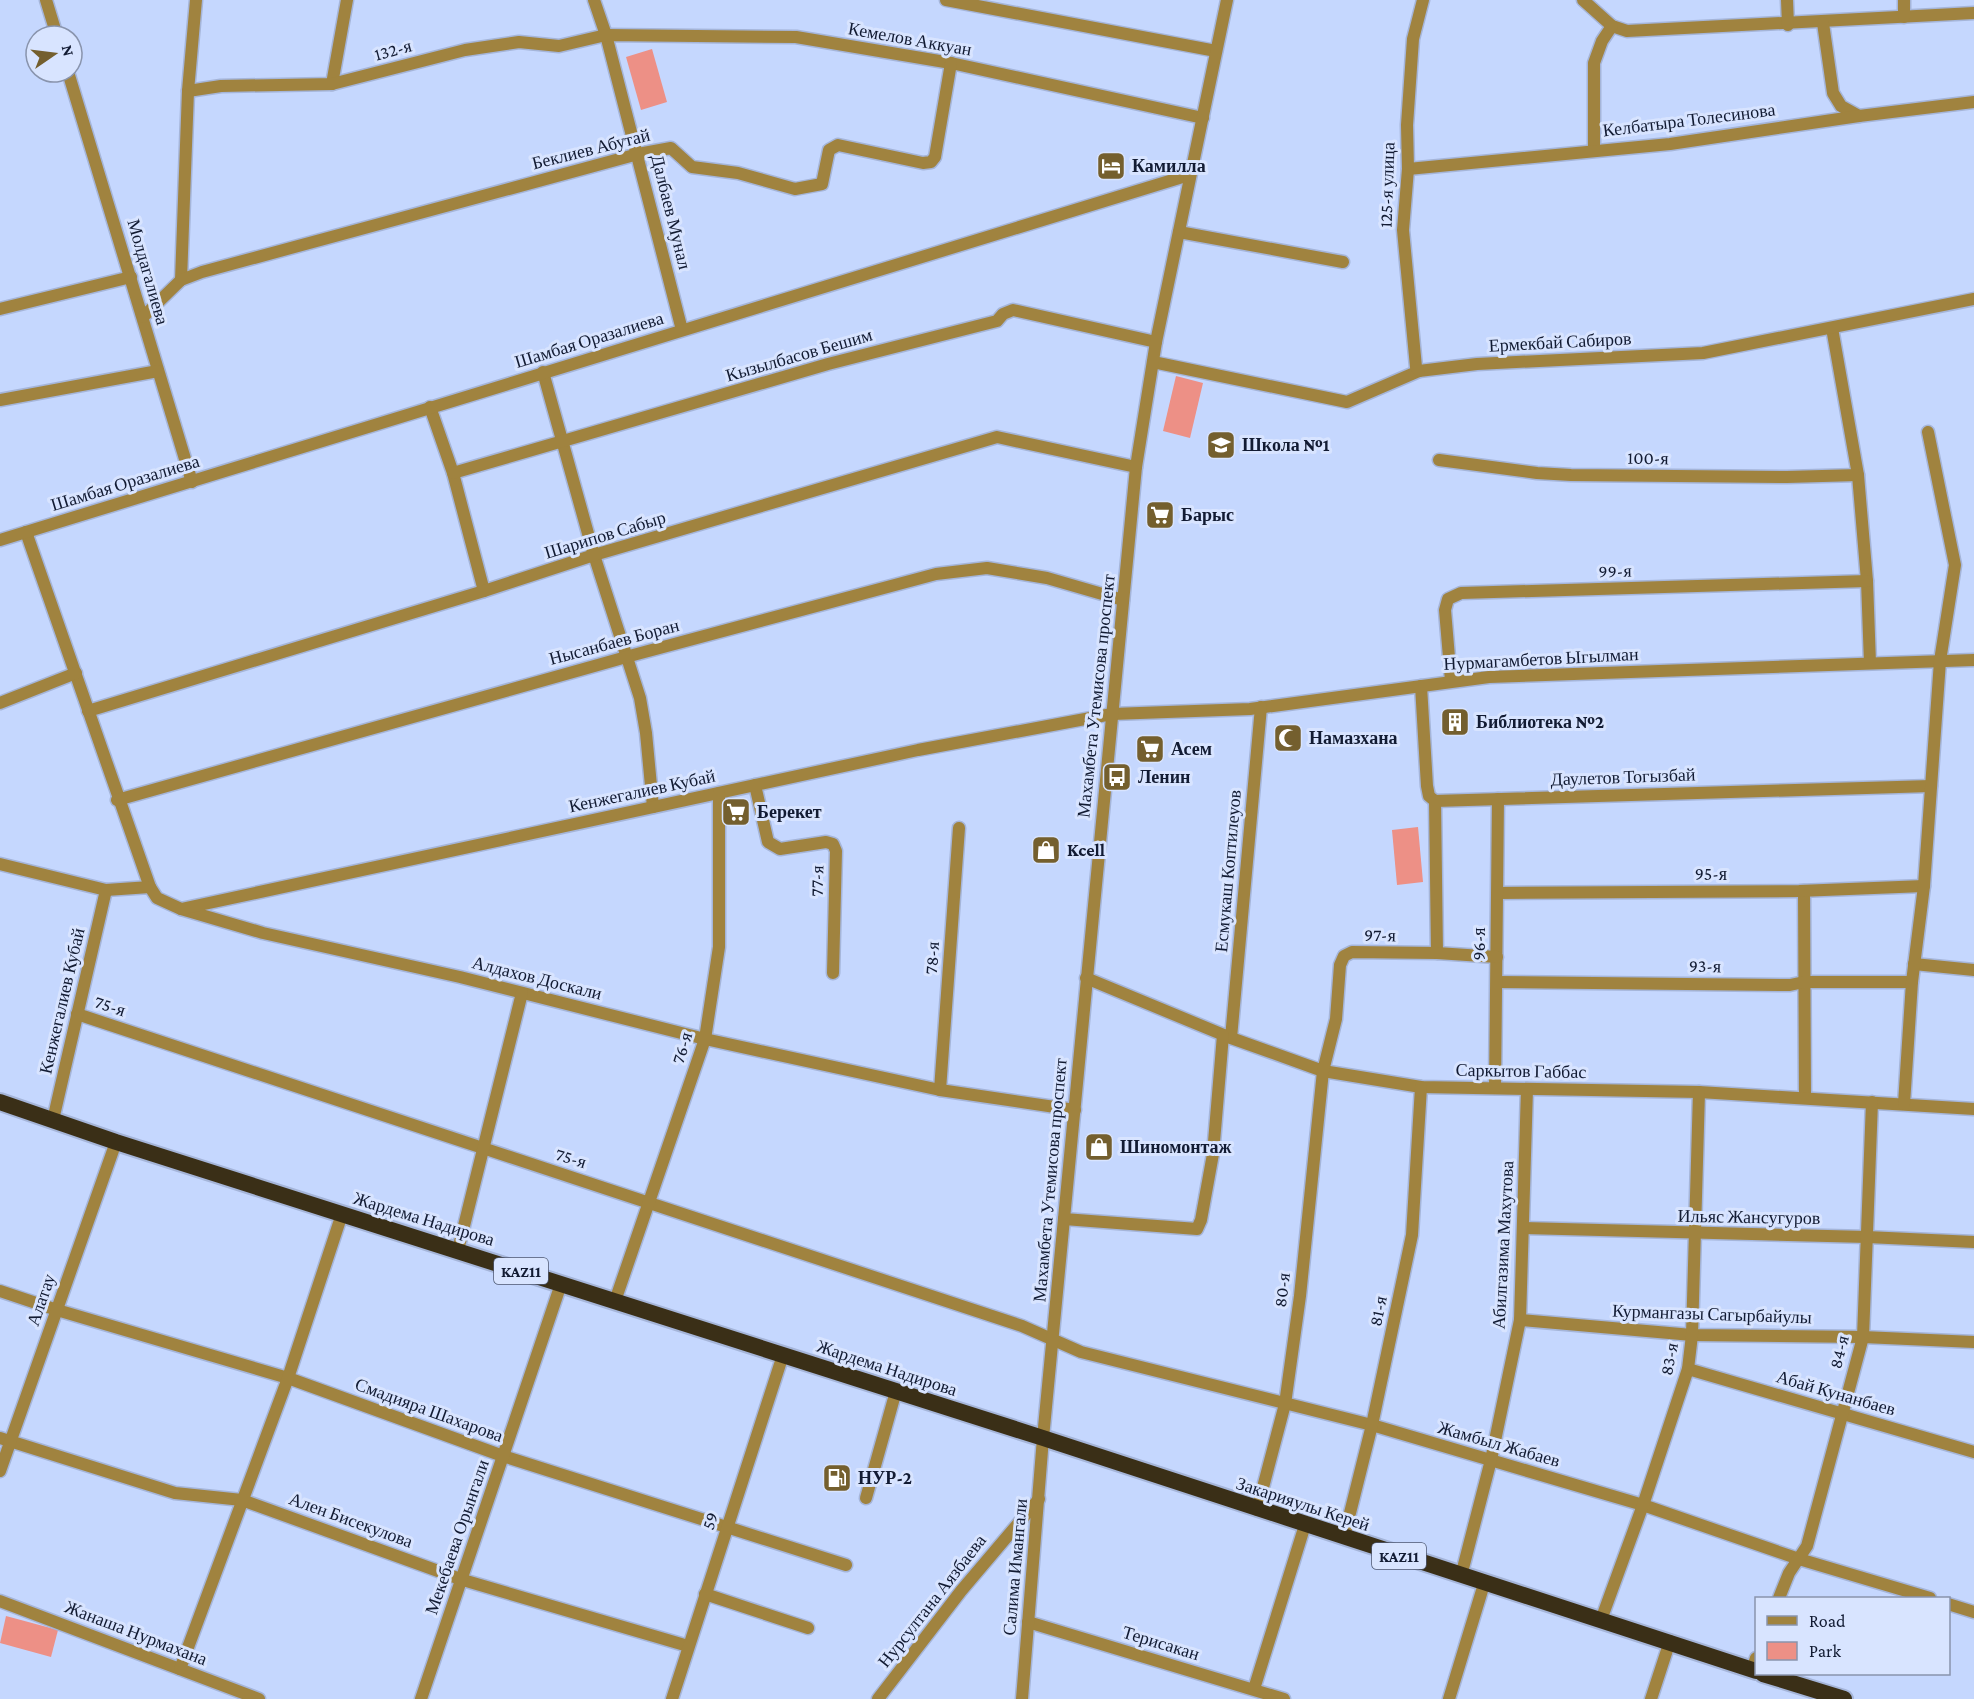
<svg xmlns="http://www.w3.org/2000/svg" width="1974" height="1699" viewBox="0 0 1974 1699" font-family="'Crimson Pro',serif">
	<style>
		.green { fill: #ed9086 }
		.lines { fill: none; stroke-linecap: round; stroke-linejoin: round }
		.minor-casing { stroke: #a5b5d9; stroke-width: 15 }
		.highway-casing { stroke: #a5b5d9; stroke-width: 20 }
		.minor { stroke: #a0833f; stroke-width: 12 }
		.highway { stroke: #3a2f17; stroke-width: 16 }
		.labels { text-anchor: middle; stroke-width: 6; stroke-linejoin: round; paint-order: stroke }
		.shield { fill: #d8e4ff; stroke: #4d5770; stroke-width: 1.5 }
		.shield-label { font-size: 16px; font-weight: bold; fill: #121b33 }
		.street-label { font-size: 18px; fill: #121b33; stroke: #d8e4ff }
		.poi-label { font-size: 18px; font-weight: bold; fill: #121b33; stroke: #d8e4ff; text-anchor: start }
	</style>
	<rect width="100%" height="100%" fill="#c5d7fe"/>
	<g class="green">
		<path d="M652 49 667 102 641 110 626 57Z"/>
		<path d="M1176 376 1203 383 1190 438 1163 431Z"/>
		<path d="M1418 827 1423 882 1397 885 1392 830Z"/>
		<path d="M6 1616 58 1630 51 1657 0 1643Z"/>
	</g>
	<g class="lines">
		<g class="minor-casing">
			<g id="minor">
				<path d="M46 0 57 36"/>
				<path d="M594 0 606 35 682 330"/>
				<path d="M946 0 1216 51"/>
				<path d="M1583 0 1612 26 1627 31 1974 13"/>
				<path d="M1787 0 1788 25"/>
				<path d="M1904 17V0"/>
				<path d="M1823 23 1833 93 1841 106 1859 116"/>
				<path d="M68 72 192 482"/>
				<path d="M332 84 347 0"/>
				<path d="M188 91 221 86 332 84 465 50 519 42 559 46 606 35 796 37 951 63 1203 118"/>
				<path d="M1594 150V63L1602 41 1612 26"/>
				<path d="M1408 169 1670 144 1859 116 1974 102"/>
				<path d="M1179 232 1343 262"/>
				<path d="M181 280 188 91 196 0"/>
				<path d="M0 309 131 277"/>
				<path d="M143 317 181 280 202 272 638 154 671 148 692 167 738 173 795 189 822 184 829 150 838 145 923 163 931 162 935 157 951 63"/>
				<path d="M1832 328 1858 475 1867 581 1870 663"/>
				<path d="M1153 362 1347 402 1419 371 1477 364 1703 353 1974 299"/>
				<path d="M1419 371 1416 367 1403 230 1408 169 1407 125 1413 39 1423 0"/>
				<path d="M543 372 594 555 640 698 646 733 653 807"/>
				<path d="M0 400 158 371"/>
				<path d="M430 407 453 473 484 591"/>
				<path d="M1439 460 1537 473 1571 475 1787 477 1858 475"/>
				<path d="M453 473 828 364 997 321 1003 314 1013 310 1156 342"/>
				<path d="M26 532 150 887"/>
				<path d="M0 540 1189 175"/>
				<path d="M1451 681 1445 610 1448 599 1461 593 1867 581"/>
				<path d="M1421 686 1427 786 1429 796 1435 801 1931 786"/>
				<path d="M0 703 76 673"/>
				<path d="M88 711 484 591 594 555 997 437 1136 467"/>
				<path d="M755 785 768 842 780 849 826 842 833 844 836 851 833 973"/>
				<path d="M117 800 637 654 936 574 987 568 1047 578 1123 600"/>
				<path d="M1435 801 1437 953"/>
				<path d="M0 864 106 890 150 887 157 898 181 909 263 933 460 977 705 1039 940 1090 1075 1110"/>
				<path d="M1804 891 1805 1098"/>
				<path d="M1498 893 1799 891 1924 886"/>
				<path d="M181 909 918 750 1112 714 1250 709 1489 677 1974 660"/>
				<path d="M1914 964 1974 970"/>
				<path d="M1086 978 1231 1038 1323 1071 1421 1087 1699 1092 1974 1109"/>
				<path d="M1497 982 1790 985 1804 982H1912"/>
				<path d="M77 1014 1022 1326 1081 1352 1372 1425 1643 1505 1799 1559 1930 1598"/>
				<path d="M1231 1038 1261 707"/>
				<path d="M1495 1088 1498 799"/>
				<path d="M940 1090 959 828"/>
				<path d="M1904 1104 1912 982 1924 886 1940 661 1955 565 1928 432"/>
				<path d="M53 1120 106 890"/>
				<path d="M1064 1219 1197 1229 1201 1220 1213 1154 1223 1035"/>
				<path d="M1524 1228 1867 1237 1974 1242"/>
				<path d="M458 1250 522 993"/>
				<path d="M0 1291 57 1310 288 1378 503 1456 846 1565"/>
				<path d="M615 1301 705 1039 719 947V793"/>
				<path d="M1520 1320 1692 1335 1863 1337 1974 1342"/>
				<path d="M1688 1369 1974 1452"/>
				<path d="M0 1438 175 1493 242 1500 463 1580 688 1646"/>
				<path d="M0 1471 116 1142"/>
				<path d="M866 1498 896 1391"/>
				<path d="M1257 1510 1285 1404 1300 1296 1323 1071 1336 1019 1340 965 1344 956 1352 952 1437 953 1497 957"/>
				<path d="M1344 1537 1372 1425 1412 1235 1421 1087"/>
				<path d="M1461 1576 1491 1460 1520 1320 1527 1089"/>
				<path d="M705 1594 808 1628"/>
				<path d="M1779 1598 1789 1573 1807 1546 1863 1337 1872 1102"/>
				<path d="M0 1601 259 1699"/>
				<path d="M1948 1604 1974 1612"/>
				<path d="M1601 1620 1643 1505 1688 1369 1692 1335 1699 1092"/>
				<path d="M1028 1622 1284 1699"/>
				<path d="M180 1669 288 1378 342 1214"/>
				<path d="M1752 1670 1756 1658"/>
				<path d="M1254 1689 1305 1525"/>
				<path d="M421 1699 561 1284"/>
				<path d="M672 1699 783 1355"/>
				<path d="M878 1699 961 1591 1039 1499"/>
				<path d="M1022 1699 1043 1438 1136 467 1156 342 1227 0"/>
				<path d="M1449 1699 1484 1584"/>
				<path d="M1651 1699 1670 1641"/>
			</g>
		</g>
		<g class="highway-casing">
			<g id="highway">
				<path d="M0 1102 116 1142 1043 1438 1756 1671"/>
				<path d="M1763 1674 1844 1699"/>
			</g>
		</g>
		<use href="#minor" class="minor"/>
		<use href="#highway" class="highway"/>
	</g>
	<defs>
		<g id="hotel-square" transform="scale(1.5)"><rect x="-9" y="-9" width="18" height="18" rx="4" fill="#745f2e" stroke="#d8e4ff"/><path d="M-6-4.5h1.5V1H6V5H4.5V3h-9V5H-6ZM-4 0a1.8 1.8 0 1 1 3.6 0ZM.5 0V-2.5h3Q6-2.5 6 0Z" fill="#fff"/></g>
		<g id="school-square" transform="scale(1.5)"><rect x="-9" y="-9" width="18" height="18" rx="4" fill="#745f2e" stroke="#d8e4ff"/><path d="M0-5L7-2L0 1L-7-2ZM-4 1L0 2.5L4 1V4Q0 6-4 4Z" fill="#fff"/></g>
		<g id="supermarket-square" transform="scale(1.5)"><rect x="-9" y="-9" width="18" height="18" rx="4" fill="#745f2e" stroke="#d8e4ff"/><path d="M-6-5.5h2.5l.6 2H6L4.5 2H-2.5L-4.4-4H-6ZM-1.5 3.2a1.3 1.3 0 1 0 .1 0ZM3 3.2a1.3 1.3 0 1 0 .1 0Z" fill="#fff"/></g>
		<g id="building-square" transform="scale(1.5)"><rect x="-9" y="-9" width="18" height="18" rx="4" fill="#745f2e" stroke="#d8e4ff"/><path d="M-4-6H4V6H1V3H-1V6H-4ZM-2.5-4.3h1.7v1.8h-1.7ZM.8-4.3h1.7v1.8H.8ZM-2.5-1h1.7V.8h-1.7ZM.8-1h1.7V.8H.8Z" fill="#fff"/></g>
		<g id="mosque-square" transform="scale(1.5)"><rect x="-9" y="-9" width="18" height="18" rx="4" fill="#745f2e" stroke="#d8e4ff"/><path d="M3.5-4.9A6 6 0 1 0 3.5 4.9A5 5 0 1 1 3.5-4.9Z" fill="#fff"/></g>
		<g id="bus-square" transform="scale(1.5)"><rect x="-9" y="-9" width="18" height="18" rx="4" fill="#745f2e" stroke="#d8e4ff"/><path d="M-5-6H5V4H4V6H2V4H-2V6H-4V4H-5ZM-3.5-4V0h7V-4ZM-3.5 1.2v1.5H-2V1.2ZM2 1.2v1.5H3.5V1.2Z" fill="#fff"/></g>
		<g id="shop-square" transform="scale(1.5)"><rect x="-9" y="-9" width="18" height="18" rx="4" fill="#745f2e" stroke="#d8e4ff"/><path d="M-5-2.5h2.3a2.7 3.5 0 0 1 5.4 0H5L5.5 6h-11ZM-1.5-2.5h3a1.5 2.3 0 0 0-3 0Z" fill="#fff"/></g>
		<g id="fuel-square" transform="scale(1.5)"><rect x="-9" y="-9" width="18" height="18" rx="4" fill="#745f2e" stroke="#d8e4ff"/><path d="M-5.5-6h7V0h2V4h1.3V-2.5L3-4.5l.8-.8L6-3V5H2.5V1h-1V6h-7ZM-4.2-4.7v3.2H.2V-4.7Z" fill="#fff"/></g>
	</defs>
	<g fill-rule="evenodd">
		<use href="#hotel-square" x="1111" y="166"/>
		<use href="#school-square" x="1221" y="445"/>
		<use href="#supermarket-square" x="1160" y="515"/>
		<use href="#building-square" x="1455" y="722"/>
		<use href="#mosque-square" x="1288" y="738"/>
		<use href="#supermarket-square" x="1150" y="749"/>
		<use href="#bus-square" x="1117" y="777"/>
		<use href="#supermarket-square" x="736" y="812"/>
		<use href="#shop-square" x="1046" y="850"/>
		<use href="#shop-square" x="1099" y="1147"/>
		<use href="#fuel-square" x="837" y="1478"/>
	</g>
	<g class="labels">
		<g class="shield">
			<rect x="494" y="1258" width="54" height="26" rx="4.5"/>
			<rect x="1372" y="1543" width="54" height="26" rx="4.5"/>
		</g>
		<g class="shield-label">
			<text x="521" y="1277">KAZ11</text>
			<text x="1399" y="1562">KAZ11</text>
		</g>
		<g class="street-label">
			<text transform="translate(910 39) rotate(10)" y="6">Кемелов Аккуан</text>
			<text transform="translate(393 50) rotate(-15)" y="6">132-я</text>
			<text transform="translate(1689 120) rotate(-7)" y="6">Келбатыра Толесинова</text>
			<text transform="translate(591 149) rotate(-14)" y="6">Беклиев Абутай</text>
			<text transform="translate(1387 185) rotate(-88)" y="6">125-я улица</text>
			<text transform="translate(671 212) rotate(76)" y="6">Далбаев Мунал</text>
			<text transform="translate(148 272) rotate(74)" y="6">Молдагалиева</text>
			<text transform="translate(589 340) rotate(-17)" y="6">Шамбая Оразалиева</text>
			<text transform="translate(1560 342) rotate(-3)" y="6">Ермекбай Сабиров</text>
			<text transform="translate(799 355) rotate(-16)" y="6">Кызылбасов Бешим</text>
			<text transform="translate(1648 458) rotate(1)" y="6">100-я</text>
			<text transform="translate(125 483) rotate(-17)" y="6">Шамбая Оразалиева</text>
			<text transform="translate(605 535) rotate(-17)" y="6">Шарипов Сабыр</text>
			<text transform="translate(1615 571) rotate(-1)" y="6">99-я</text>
			<text transform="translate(614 642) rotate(-15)" y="6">Нысанбаев Боран</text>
			<text transform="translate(1541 659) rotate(-3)" y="6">Нурмагамбетов Ыгылман</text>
			<text transform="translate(1096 696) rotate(-84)" y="6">Махамбета Утемисова проспект</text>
			<text transform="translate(1623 777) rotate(-2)" y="6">Даулетов Тогызбай</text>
			<text transform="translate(642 791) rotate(-12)" y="6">Кенжегалиев Кубай</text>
			<text transform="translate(1228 871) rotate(-85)" y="6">Есмукаш Коптилеуов</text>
			<text x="1711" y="880">95-я</text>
			<text transform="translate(817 881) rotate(-89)" y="6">77-я</text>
			<text transform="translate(1380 935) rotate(1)" y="6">97-я</text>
			<text transform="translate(1479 944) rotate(-90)" y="6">96-я</text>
			<text transform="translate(932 958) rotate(-86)" y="6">78-я</text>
			<text transform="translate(1705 966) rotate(1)" y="6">93-я</text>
			<text transform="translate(537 978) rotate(14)" y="6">Алдахов Доскали</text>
			<text transform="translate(62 1001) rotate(-77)" y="6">Кенжегалиев Кубай</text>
			<text transform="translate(110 1006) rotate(18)" y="6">75-я</text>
			<text transform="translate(682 1048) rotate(-73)" y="6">76-я</text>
			<text transform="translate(1521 1071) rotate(1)" y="6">Саркытов Габбас</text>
			<text transform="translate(571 1158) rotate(17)" y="6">75-я</text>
			<text transform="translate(1050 1180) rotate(-85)" y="6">Махамбета Утемисова проспект</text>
			<text transform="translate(1749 1217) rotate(1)" y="6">Ильяс Жансугуров</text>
			<text transform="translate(424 1219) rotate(17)" y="6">Жардема Надирова</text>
			<text transform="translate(1503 1245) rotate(-87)" y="6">Абилгазима Махутова</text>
			<text transform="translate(1282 1290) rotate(-83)" y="6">80-я</text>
			<text transform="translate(41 1300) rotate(-71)" y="6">Алатау</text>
			<text transform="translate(1378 1311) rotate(-78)" y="6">81-я</text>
			<text transform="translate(1712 1314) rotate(2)" y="6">Курмангазы Сагырбайулы</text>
			<text transform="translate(1839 1352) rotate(-76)" y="6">84-я</text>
			<text transform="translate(1669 1359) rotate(-79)" y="6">83-я</text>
			<text transform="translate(887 1368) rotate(18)" y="6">Жардема Надирова</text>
			<text transform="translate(1836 1393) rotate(16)" y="6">Абай Кунанбаев</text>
			<text transform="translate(429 1410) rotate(20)" y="6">Смадияра Шахарова</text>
			<text transform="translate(1499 1444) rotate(16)" y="6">Жамбыл Жабаев</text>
			<text transform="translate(1303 1504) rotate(18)" y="6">Закарияулы Керей</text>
			<text transform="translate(351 1520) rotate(20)" y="6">Ален Бисекулова</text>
			<text transform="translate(710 1521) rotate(-72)" y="6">59</text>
			<text transform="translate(457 1537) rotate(-71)" y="6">Мекебаева Орынгали</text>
			<text transform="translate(1015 1567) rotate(-85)" y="6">Салима Имангали</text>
			<text transform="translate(932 1601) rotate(-52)" y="6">Нурсултана Аязбаева</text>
			<text transform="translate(136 1633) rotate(21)" y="6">Жанаша Нурмахана</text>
			<text transform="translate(1161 1643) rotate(17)" y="6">Терисакан</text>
		</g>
		<g class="poi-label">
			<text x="1132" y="172">Камилла</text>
			<text x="1242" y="451">Школа №1</text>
			<text x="1181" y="521">Барыс</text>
			<text x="1476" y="728">Библиотека №2</text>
			<text x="1309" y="744">Намазхана</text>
			<text x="1171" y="755">Асем</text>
			<text x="1138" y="783">Ленин</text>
			<text x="757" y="818">Берекет</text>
			<text x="1067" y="856">Kcell</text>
			<text x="1120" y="1153">Шиномонтаж</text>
			<text x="858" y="1484">НУР-2</text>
		</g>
	</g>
	<rect x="1755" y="1597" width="195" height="78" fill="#d8e4ff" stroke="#8994ad" stroke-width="1.5"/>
	<rect x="1767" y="1616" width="30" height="9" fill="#a0833f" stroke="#8994ad" stroke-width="1.5"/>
	<text x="1809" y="1627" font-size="18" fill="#121b33">Road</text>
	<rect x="1767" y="1642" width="30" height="18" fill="#ed9086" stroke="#8994ad" stroke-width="1.5"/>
	<text x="1809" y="1657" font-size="18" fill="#121b33">Park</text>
	<g transform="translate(54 54) rotate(76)"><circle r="28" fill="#d8e4ff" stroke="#8994ad" stroke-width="1.5"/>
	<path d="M0-4.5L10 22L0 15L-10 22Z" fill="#745f2e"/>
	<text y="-9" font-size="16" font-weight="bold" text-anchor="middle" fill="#121b33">N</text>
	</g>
</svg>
